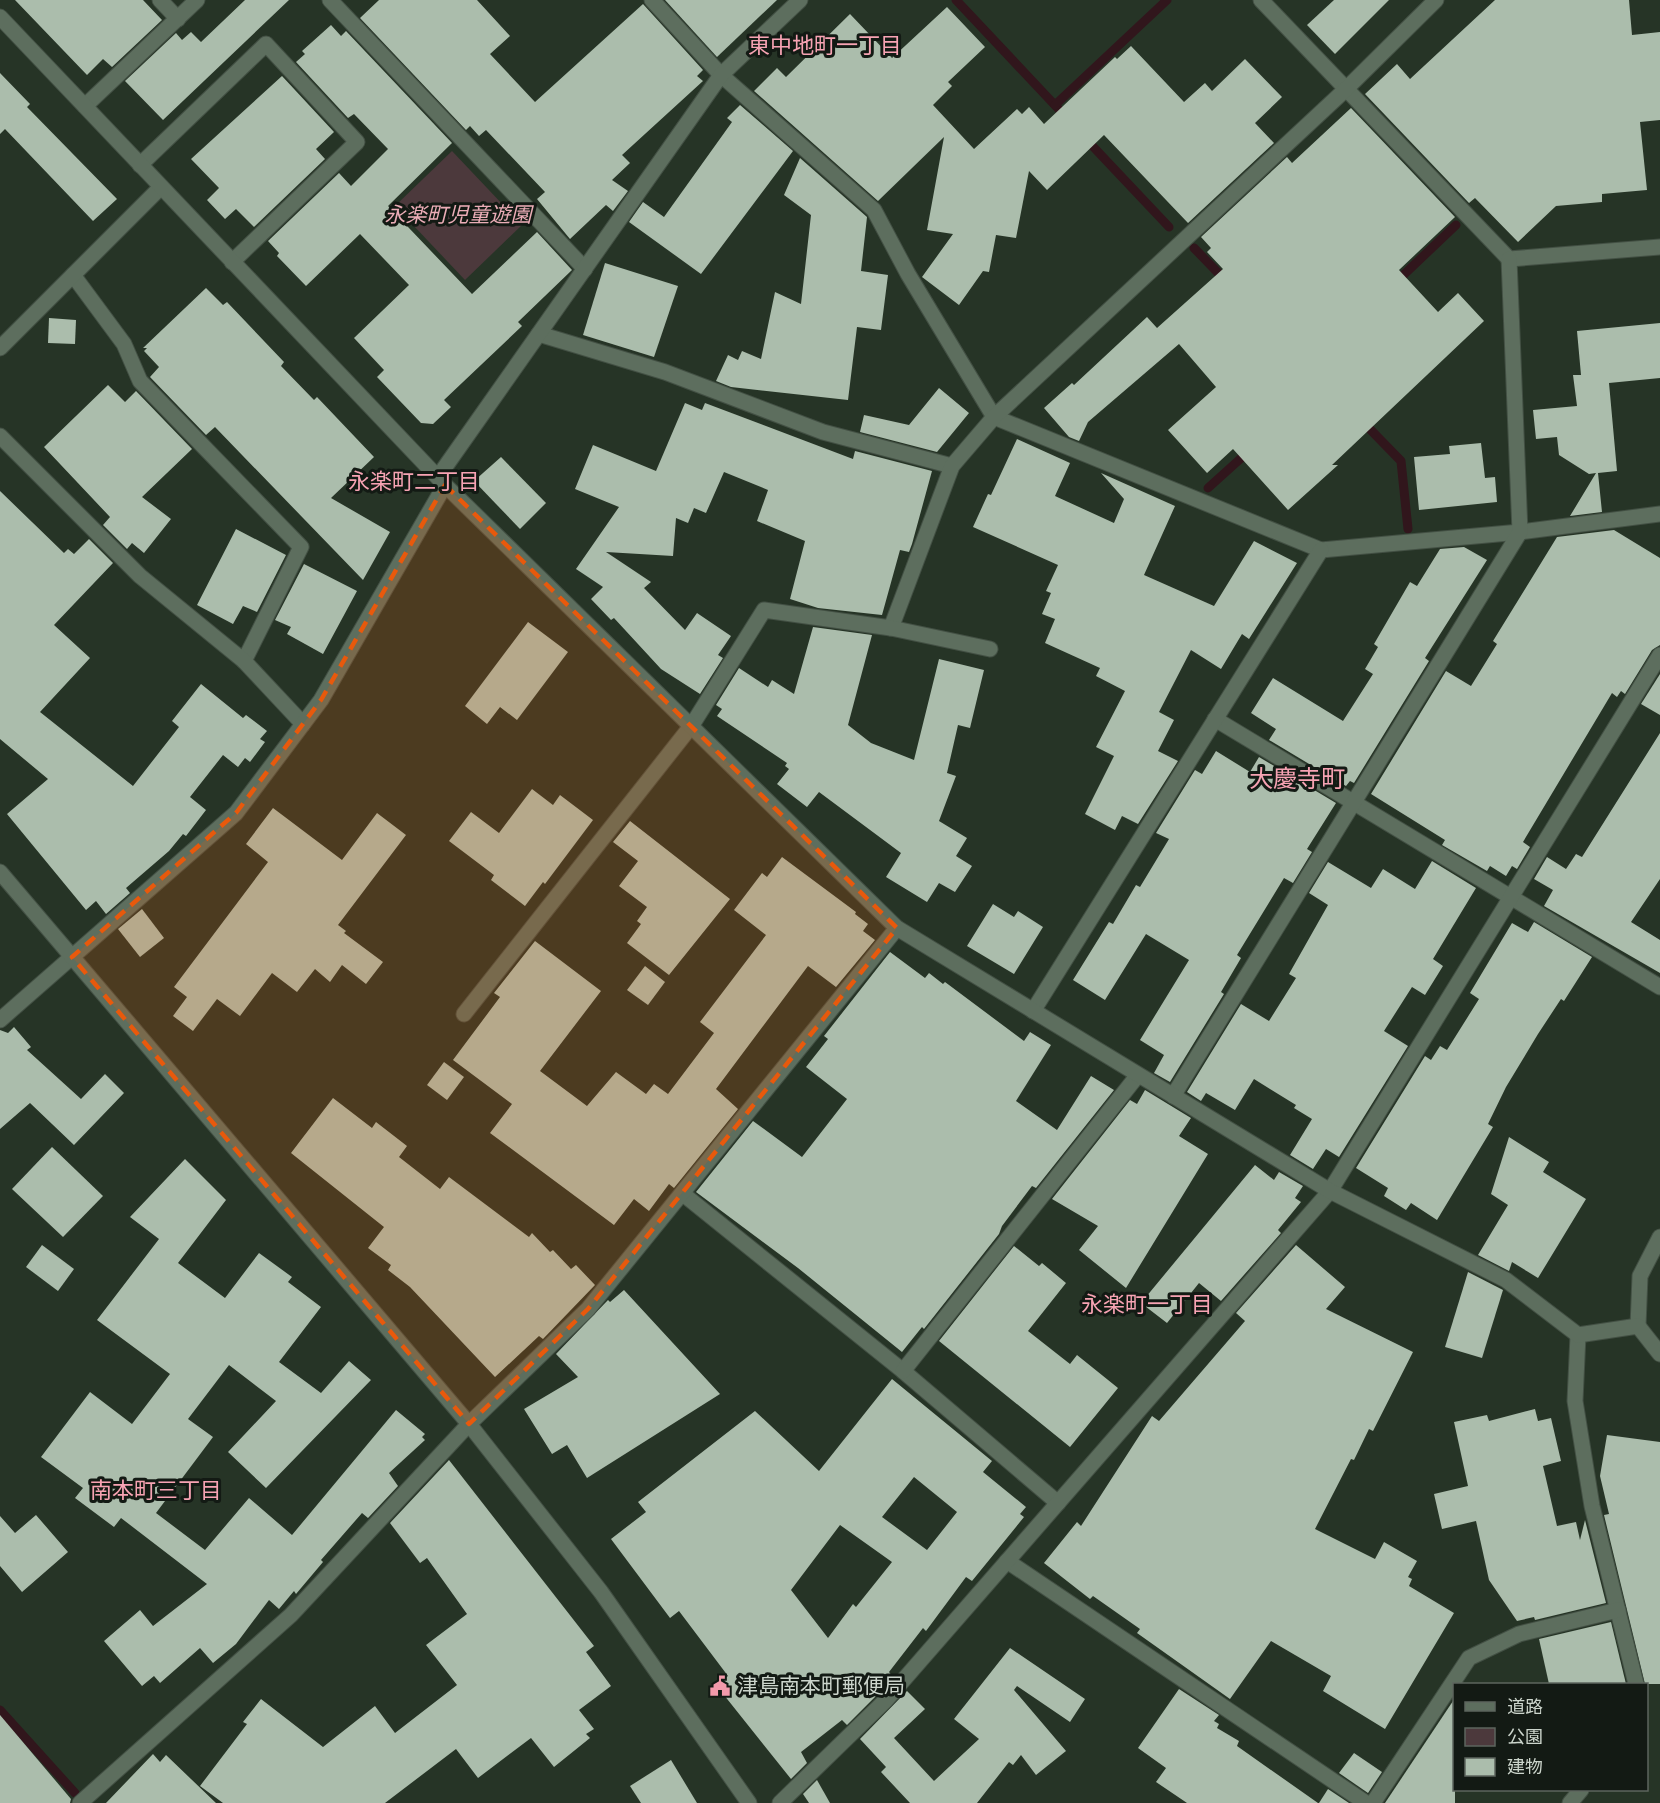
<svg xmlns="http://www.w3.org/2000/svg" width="1660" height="1803" viewBox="0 0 1660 1803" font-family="'Crimson Pro','Noto Sans JP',serif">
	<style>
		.green { fill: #4c393c }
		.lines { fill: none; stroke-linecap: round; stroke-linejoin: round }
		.stream { stroke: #31161c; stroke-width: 9 }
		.building { fill: #abbdac; fill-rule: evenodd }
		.minor-casing { stroke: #435044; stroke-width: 17 }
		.tertiary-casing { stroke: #435044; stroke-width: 17 }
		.minor { stroke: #5d6e5e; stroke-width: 15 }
		.tertiary { stroke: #5d6e5e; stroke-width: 15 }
		.marked { fill: #e8590c; fill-opacity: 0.2; stroke: #e8590c; stroke-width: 4.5; stroke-dasharray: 12 8; stroke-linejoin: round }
		.labels { text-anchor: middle; stroke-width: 6; stroke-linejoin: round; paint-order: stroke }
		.park-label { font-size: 21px; font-style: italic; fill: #ebadb7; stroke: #131a14 }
		.poi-label { font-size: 21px; fill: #ccd5cc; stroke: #131a14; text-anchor: start }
		.neighbourhood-label { font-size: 22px; fill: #f7a3b3; stroke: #131a14 }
		.quarter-label { font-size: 24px; fill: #f7a3b3; stroke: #131a14 }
	</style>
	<rect width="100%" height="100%" fill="#263426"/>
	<path class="green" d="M452 151 522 225 465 280 395 206Z"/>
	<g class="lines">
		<g class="stream">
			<path d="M956 0 1067 118"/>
			<path d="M1055 105 1167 0"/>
			<path d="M1084 137 1169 227"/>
			<path d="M1194 248 1225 280"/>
			<path d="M1395 283 1456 225"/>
			<path d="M1362 421 1401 461 1408 529"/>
			<path d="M1208 488 1249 451"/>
			<path d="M0 1710 75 1793"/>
		</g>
	</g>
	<g class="building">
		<path d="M15 0H143L162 20 112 67 103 59 87 75Z"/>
		<path d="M245 0H289L163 120 125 81 176 33 182 40 191 32 201 42Z"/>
		<path d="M379 0H477L510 36 490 54 535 102 643 4 703 70 697 76 703 81 622 155 630 163 612 180 628 191 613 211 606 205 570 239 537 199 545 192 486 130 479 136 470 126 466 130 360 18Z"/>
		<path d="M665 0H777L717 57Z"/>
		<path d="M1334 0H1389L1335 54 1307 25Z"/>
		<path d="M1495 0H1629L1632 35 1660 32V120L1640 122 1647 190 1602 194V202L1556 206 1518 242 1475 198 1469 203 1365 94 1397 64 1410 79Z"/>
		<path d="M947 7 985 47 948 82 952 86 933 105 974 149 1017 109 1022 114 1029 107 1044 124 1115 57 1117 59 1131 46 1184 102 1205 83 1212 91 1245 59 1282 97 1255 123 1274 143 1188 223 1104 135 1047 190 1029 171 1016 238 996 235 989 272 983 271 959 305 922 277 953 234 927 230 944 137 878 201 754 91 777 68 786 77 850 14 892 58Z"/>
		<path d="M331 25 341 36 346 31 452 143 388 206 472 294 537 232 572 270 518 322 522 326 444 400 451 407 433 424 421 423 377 377 384 370 354 338 409 285 360 234 306 286 277 256 279 253 268 241 339 173 351 186 388 149 354 114 348 118 296 62 305 54 302 51Z"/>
		<path d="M0 73 30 104 27 107 117 199 93 221 5 129 0 134Z"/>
		<path d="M282 76 334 132 316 149 325 159 254 227 236 209 225 219 207 200 219 188 191 159Z"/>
		<path d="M740 105 793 151 701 274 629 222 643 202 664 217 732 122 727 118Z"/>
		<path d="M1351 108 1455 217 1399 270 1438 312 1458 293 1484 321 1332 465H1338L1288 510 1233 449 1207 473 1168 430 1216 387 1179 344 1088 422 1079 441 1069 437 1044 408 1072 383 1074 385 1147 317 1157 328 1223 269 1207 252 1211 248 1201 237 1287 157 1292 163Z"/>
		<path d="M800 158 867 217 861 271 888 275 881 330 857 327 848 400 731 387 716 381 728 355 738 360 742 351 761 359 775 292 801 304 811 215 784 195Z"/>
		<path d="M605 263 678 286 654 357 583 335Z"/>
		<path d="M206 288 223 305 227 302 284 362 281 366 314 400 317 397 374 457 331 498 390 532 363 580 215 427 206 435 150 377 159 367 144 351 147 348H143Z"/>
		<path d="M49 318 76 320 75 344 48 343Z"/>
		<path d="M1660 323V378L1609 383 1617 471 1598 473 1602 512 1570 516 1596 473 1589 474 1559 455 1557 437 1536 439 1533 410 1577 406 1573 375H1581L1577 331Z"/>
		<path d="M108 385 125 402 136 391 192 449 142 497 171 519 144 553 132 543 127 549 103 525 110 517 44 447Z"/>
		<path d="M939 388 969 413 937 452 860 432 864 415 909 425Z"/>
		<path d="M685 403 702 410 705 403 853 459 855 451 932 471 912 544 909 552 900 550 882 615 818 608 790 599 805 541 757 521 768 490 724 472 706 513 694 508 688 523 676 518 673 556 606 552 651 582 644 588 685 630 697 613 731 636 718 655 723 658 700 694 661 669 614 618 611 620 591 599 603 587 576 569 619 507 575 489 593 445 656 471Z"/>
		<path d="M1017 439 1070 463 1055 496 1114 523 1124 499 1101 473 1175 506 1144 575 1214 606 1254 541 1297 563 1249 639 1242 634 1221 669 1191 650 1159 712 1174 720 1158 751 1178 761 1138 824 1122 816 1115 830 1085 814 1114 756 1096 747 1125 691 1096 676 1100 668 1045 643 1055 619 1042 614 1051 593 1046 591 1058 565 973 527 988 494 991 495Z"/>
		<path d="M1481 443 1485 478 1495 477 1497 502 1419 510 1414 457 1450 454 1449 446Z"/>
		<path d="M501 457 546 503 520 529 474 481Z"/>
		<path d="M0 491 64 553 68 549 74 554 89 539 113 563 54 625 90 658 40 712 133 786 179 727 172 721 201 684 243 718 246 715 267 731 260 739 265 742 250 762 245 758 238 767 223 755 190 797 206 810 186 836 183 834 169 851 126 888 130 893 106 914 96 901 86 910 7 814 48 779 0 739Z"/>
		<path d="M236 529 286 555 257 612 243 606 233 624 197 605Z"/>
		<path d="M1614 530 1660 558V645L1652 650 1625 694 1621 691 1617 697 1612 693 1523 842 1530 847 1517 869 1512 866 1506 876 1490 866 1487 871 1442 845 1445 840 1371 794 1446 671 1471 686 1497 644 1493 641 1557 537Z"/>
		<path d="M1464 547 1487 560 1425 658 1429 661 1354 783 1350 781 1346 786 1269 740 1276 729 1251 713 1273 678 1343 721 1373 674 1365 669 1378 647 1374 644 1410 582 1417 586 1440 549Z"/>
		<path d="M304 564 357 591 323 654 287 634 291 627 275 620Z"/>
		<path d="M528 622 568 652 517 720 500 707 487 724 465 706Z"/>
		<path d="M813 627 872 635 848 725 871 743 914 760 939 659 984 670 970 728 958 725 947 773 956 776 939 821 967 838 956 856 972 866 955 892 939 883 927 902 886 877 901 853 819 792 807 807 777 784 789 769 785 766 787 763 717 716 722 709 716 705 739 668 768 687 772 680 794 694Z"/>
		<path d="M1660 674V715L1641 704Z"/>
		<path d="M1660 733V879L1631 922 1660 940V973L1544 906 1553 890 1534 879 1547 857 1566 869 1576 854 1582 857Z"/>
		<path d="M1216 751 1250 772 1259 757 1336 803 1307 849 1312 852 1293 883 1284 878 1237 955 1241 958 1221 992 1224 994 1170 1082 1154 1073 1164 1055 1140 1040 1189 960 1146 934 1105 1000 1073 980 1109 922 1113 924 1136 885 1140 887 1169 839 1156 833 1195 770 1202 774Z"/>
		<path d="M532 789 553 805 560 795 593 820 545 884 543 882 525 906 491 880 494 875 449 841 471 812 499 833Z"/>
		<path d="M273 808 342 860 377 813 406 835 338 925 346 931 344 933 383 962 366 984 342 965 330 982 315 969 297 992 272 973 240 1016 217 999 193 1031 173 1016 187 997 174 987 268 862 246 844Z"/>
		<path d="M630 821 730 899 669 975 627 943 641 924 637 921 647 907 619 886 638 861 613 842Z"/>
		<path d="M782 857 856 912 855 914 868 924 863 931 875 940 836 987 808 966 716 1089 738 1109 674 1188 669 1184 649 1211 634 1199 614 1225 490 1133 512 1104 453 1060 500 997 494 993 535 941 601 991 540 1071 587 1106 616 1072 646 1094 654 1084 668 1094 714 1033 700 1022 766 935 734 910 762 873 767 877Z"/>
		<path d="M1432 861 1476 888 1433 959 1443 966 1425 995 1412 987 1384 1031 1408 1046 1339 1157 1326 1149 1313 1169 1290 1155 1312 1119 1294 1108 1296 1105 1254 1079 1235 1110 1206 1093 1201 1101 1187 1092 1241 1004 1269 1021 1296 978 1289 974 1328 905 1309 893 1328 862 1371 888 1383 869 1415 889Z"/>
		<path d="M993 904 1014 917 1018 911 1043 927 1014 974 967 946Z"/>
		<path d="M142 909 164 938 140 957 118 929Z"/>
		<path d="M1534 922 1592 957 1564 1001 1561 999 1538 1034 1506 1087 1488 1124 1493 1127 1437 1220 1411 1203 1406 1210 1384 1196 1388 1188 1356 1168 1425 1056 1431 1060 1440 1046 1447 1050 1479 999 1470 993 1512 923 1528 932Z"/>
		<path d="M890 952 925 978 929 973 943 984 945 982 1024 1041 1030 1032 1051 1045 1016 1101 1057 1130 1091 1076 1114 1090 1036 1188 1032 1186 1002 1226 999 1234 924 1329 922 1327 902 1352 798 1268 696 1192 753 1121 802 1157 847 1099 806 1067 828 1039 824 1036Z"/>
		<path d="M645 966 665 982 648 1005 627 990Z"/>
		<path d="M14 1027 31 1047 27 1050 81 1099 105 1074 124 1093 74 1145 30 1103 0 1129V1030L8 1033Z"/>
		<path d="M444 1062 464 1077 447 1100 427 1085Z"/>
		<path d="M1145 1090 1191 1118 1179 1136 1208 1154 1126 1288 1079 1250 1098 1226 1052 1199 1130 1100 1137 1104Z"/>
		<path d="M333 1098 372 1128 376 1122 407 1146 399 1157 440 1189 449 1177 529 1237 532 1233 550 1252 553 1250 571 1269 576 1265 595 1285 543 1339 539 1336 495 1377 410 1287 388 1270 391 1265 368 1248 384 1227 291 1153Z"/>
		<path d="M1509 1137 1549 1162 1543 1172 1586 1199 1538 1278 1512 1262 1509 1271 1478 1255 1508 1205 1491 1194Z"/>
		<path d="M52 1147 103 1196 63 1237 12 1189Z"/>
		<path d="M185 1159 226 1200 178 1263 225 1298 259 1253 292 1277 288 1282 321 1307 279 1362 321 1393 349 1361 371 1380 266 1488 228 1452 276 1401 229 1365 188 1419 213 1437 156 1513 205 1550 249 1498 292 1535 396 1410 425 1434 422 1437 425 1440 389 1473 398 1486 368 1518 362 1513 321 1560 323 1562 296 1594 294 1591 279 1609 269 1600 236 1644 213 1663 200 1648 160 1683 154 1676 142 1686 104 1641 140 1610 153 1626 207 1584 121 1518 114 1527 75 1498 83 1488 41 1457 90 1392 132 1424 170 1374 97 1320 159 1239 130 1217Z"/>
		<path d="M1255 1165 1274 1180 1279 1172 1303 1186 1295 1198 1301 1202 1278 1230 1281 1233 1221 1301 1199 1283 1167 1323 1141 1303Z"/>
		<path d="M42 1245 74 1269 58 1291 26 1267Z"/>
		<path d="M1296 1245 1345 1287 1326 1309 1413 1352 1373 1431 1369 1429 1354 1460 1351 1459 1315 1529 1375 1559 1384 1542 1417 1561 1408 1577 1412 1579 1409 1586 1454 1613 1385 1729 1323 1691 1331 1676 1271 1641 1230 1699 1137 1633 1140 1629 1093 1596 1090 1599 1044 1563 1077 1522 1081 1526 1152 1416 1159 1421 1245 1321 1236 1313Z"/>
		<path d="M1014 1246 1039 1266 1042 1263 1066 1283 1028 1331 1070 1364 1077 1355 1118 1388 1070 1447 939 1341Z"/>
		<path d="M1468 1272 1503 1290 1482 1358 1445 1347Z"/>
		<path d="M624 1290 720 1394 587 1478 567 1445 552 1454 524 1409 578 1377 556 1354 608 1300 610 1302Z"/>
		<path d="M892 1379 992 1461 983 1472 1026 1507 1020 1514 1024 1517 972 1581 966 1577 926 1631 923 1628 889 1672 893 1677 879 1693 847 1725 842 1720 801 1752 807 1763 791 1779 716 1685 728 1676 679 1611 670 1618 611 1539 646 1512 638 1502 755 1411 819 1471ZM914 1477 957 1512 927 1550 882 1517ZM840 1525 892 1562 856 1607 853 1604 828 1638 791 1590Z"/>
		<path d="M1535 1409 1538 1421 1551 1418 1561 1461 1543 1466 1557 1526 1576 1522 1580 1540 1585 1520 1606 1603 1535 1620 1534 1617 1517 1621 1489 1580 1476 1521 1442 1529 1434 1494 1468 1486 1454 1422 1487 1415 1489 1421Z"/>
		<path d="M1607 1435 1660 1442V1684H1645L1604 1515 1609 1514 1600 1476Z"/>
		<path d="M449 1460 594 1646 586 1652 611 1686 579 1710 594 1729 586 1734 590 1738 554 1767 531 1738 478 1778 456 1749 385 1803H223L200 1786 247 1724 243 1722 261 1699 323 1747 375 1706 395 1733 457 1685 426 1645 467 1614 427 1558 420 1563 390 1523Z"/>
		<path d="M36 1515 68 1552 22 1592 0 1566V1516L15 1533Z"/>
		<path d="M1611 1622 1626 1684H1549L1539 1639Z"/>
		<path d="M1010 1648 1085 1699 1070 1722 1017 1686 1014 1690 1066 1751 1036 1775 1021 1755 1013 1765 1009 1762 977 1803H910L881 1772 886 1767 860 1739 907 1691 925 1709 894 1738 934 1781 979 1739 954 1719Z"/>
		<path d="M1179 1689 1219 1715 1214 1721 1219 1724 1217 1728 1239 1741 1237 1746 1318 1803H1187L1156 1782 1166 1768 1138 1748Z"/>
		<path d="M1455 1698V1803H1385Z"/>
		<path d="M0 1715 71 1799 70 1803H0Z"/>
		<path d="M1354 1753 1382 1772 1368 1793 1339 1773Z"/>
		<path d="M153 1754 160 1762 166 1755 216 1803H106Z"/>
		<path d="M671 1760 697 1803H641L630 1786Z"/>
		<path d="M817 1780 830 1803H809L803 1794Z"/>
		<path d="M1328 1789 1349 1803H1319Z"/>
	</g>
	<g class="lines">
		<g class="minor-casing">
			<g id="minor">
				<path d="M160 0 178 19"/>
				<path d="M330 0 585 269"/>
				<path d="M652 0 721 75 874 210 908 274 994 417 1321 550 1520 532 1660 514"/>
				<path d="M1261 0 1509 259 1660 247"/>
				<path d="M85 106 197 0"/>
				<path d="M140 165 266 44 357 142 232 262"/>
				<path d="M73 275 124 344 140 381 301 547 244 661"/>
				<path d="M539 334 665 372 823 432 952 466"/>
				<path d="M0 348 161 187"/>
				<path d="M0 436 140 576 244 661 303 724"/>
				<path d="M438 477 721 75 800 0"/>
				<path d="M891 628 952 466 994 417 1345 90 1436 0"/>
				<path d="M1215 719 1660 987"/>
				<path d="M1033 1011 1321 550"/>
				<path d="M464 1014 692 725 764 610 891 628 990 649"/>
				<path d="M0 1020 236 813 321 700 445 485"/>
				<path d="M1173 1096 1520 532 1509 259"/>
				<path d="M683 1194 903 1371 1058 1503"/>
				<path d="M1638 1326 1640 1276 1660 1237"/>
				<path d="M1578 1335 1575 1401 1592 1506 1636 1684"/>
				<path d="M903 1371 1138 1075"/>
				<path d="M1007 1561 1366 1803"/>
				<path d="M80 1803 291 1615 469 1424 588 1309 897 928"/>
				<path d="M780 1803 886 1700 1330 1191 1660 655"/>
				<path d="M1373 1803 1469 1658 1519 1634 1618 1610"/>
				<path d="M1570 1803 1581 1790"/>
			</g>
		</g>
		<g class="tertiary-casing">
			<g id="tertiary">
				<path d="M0 17 445 485 897 928 1330 1191 1506 1280 1578 1335 1638 1326 1660 1354"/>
				<path d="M0 872 469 1424 601 1592 749 1803"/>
			</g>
		</g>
		<use href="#minor" class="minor"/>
		<use href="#tertiary" class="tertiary"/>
	</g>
	<path class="marked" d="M445 485 897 928 588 1309 469 1424 72 957 236 813 321 700Z"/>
	<defs>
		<g id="civic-bare" transform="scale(1.62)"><path d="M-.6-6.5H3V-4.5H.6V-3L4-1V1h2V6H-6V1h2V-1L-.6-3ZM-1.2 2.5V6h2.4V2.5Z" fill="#f39aab" stroke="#131a14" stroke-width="2.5" paint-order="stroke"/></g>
	</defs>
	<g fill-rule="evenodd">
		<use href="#civic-bare" x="720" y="1686"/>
	</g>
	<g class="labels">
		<g class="park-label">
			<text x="458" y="222">永楽町児童遊園</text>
		</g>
		<g class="poi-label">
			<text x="737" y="1693">津島南本町郵便局</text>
		</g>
		<g class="neighbourhood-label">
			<text x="825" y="53">東中地町一丁目</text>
			<text x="414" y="489">永楽町二丁目</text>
			<text x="1147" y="1312">永楽町一丁目</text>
			<text x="156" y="1498">南本町三丁目</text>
		</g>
		<g class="quarter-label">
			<text x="1297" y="787">大慶寺町</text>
		</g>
	</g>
	<rect x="1453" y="1683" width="195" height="108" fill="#131a14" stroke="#5d655e" stroke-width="1.5"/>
	<rect x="1465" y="1702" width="30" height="9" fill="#5d6e5e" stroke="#5d655e" stroke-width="1.5"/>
	<text x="1507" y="1713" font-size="18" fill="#ccd5cc">道路</text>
	<rect x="1465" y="1728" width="30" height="18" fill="#4c393c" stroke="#5d655e" stroke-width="1.5"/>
	<text x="1507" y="1743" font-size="18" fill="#ccd5cc">公園</text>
	<rect x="1465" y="1758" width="30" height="18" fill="#abbdac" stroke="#5d655e" stroke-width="1.5"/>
	<text x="1507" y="1773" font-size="18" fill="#ccd5cc">建物</text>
</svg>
